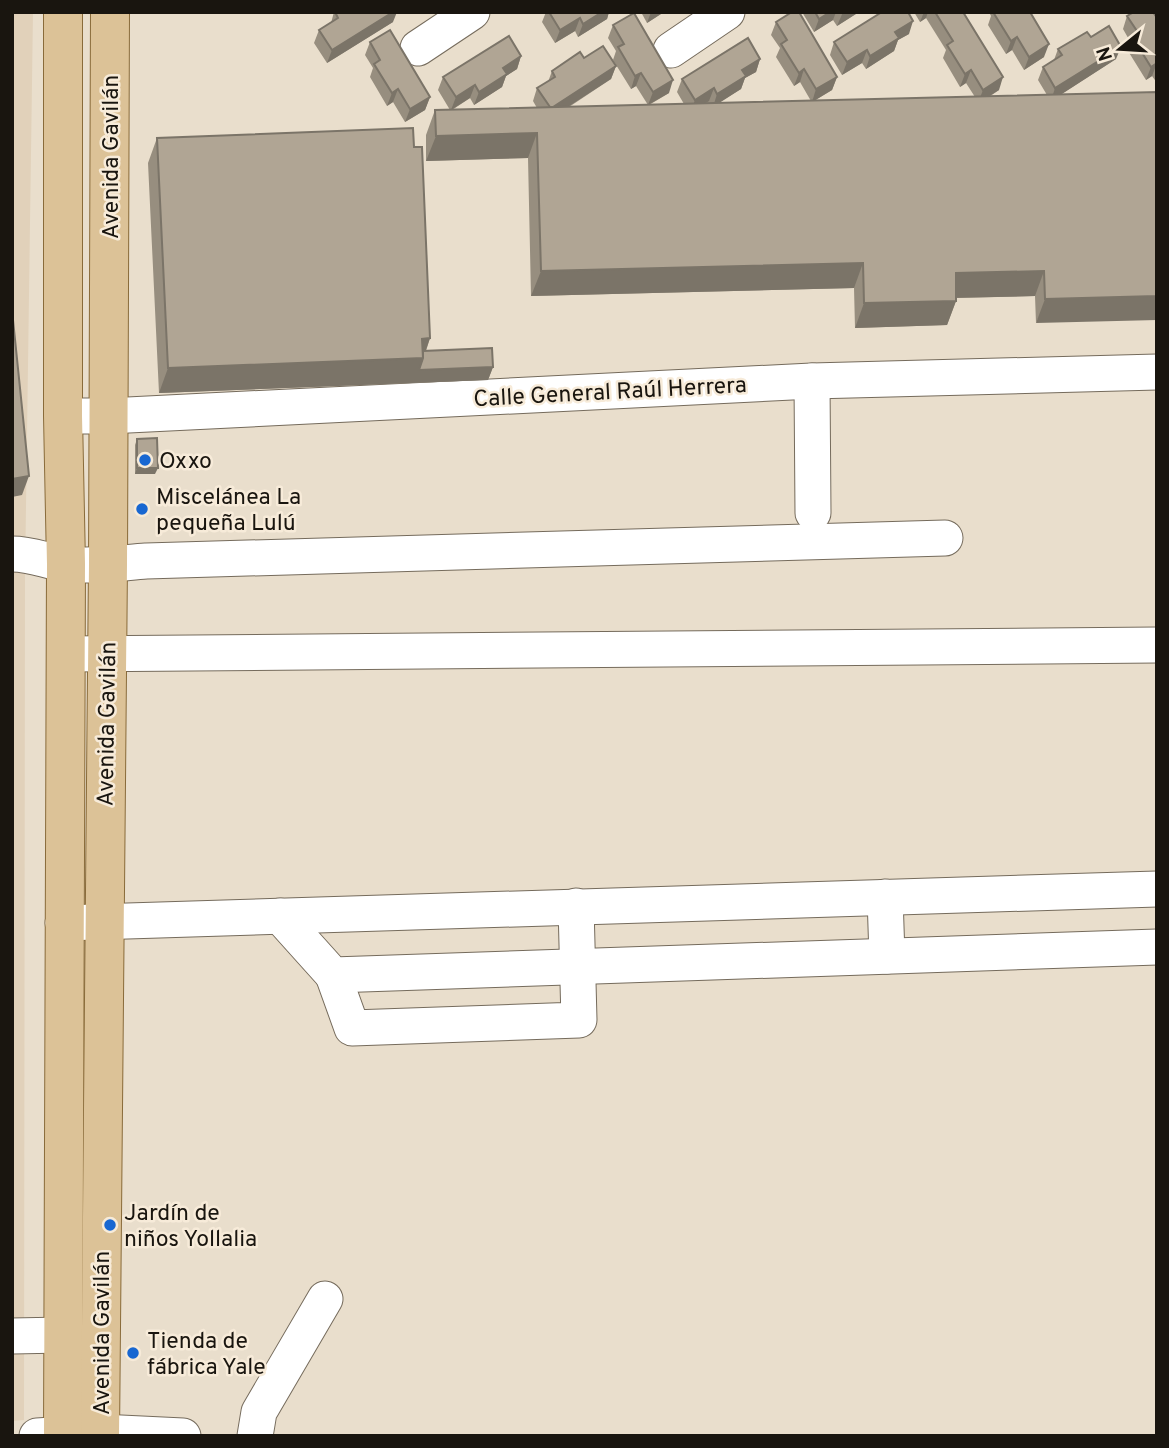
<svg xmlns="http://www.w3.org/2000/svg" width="1169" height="1448" viewBox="0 0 1169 1448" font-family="Overpass,sans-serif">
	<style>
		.built { fill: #e1d1ba }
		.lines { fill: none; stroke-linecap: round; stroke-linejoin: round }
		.minor-casing { stroke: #756b5c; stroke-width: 37 }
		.major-casing { stroke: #896b3a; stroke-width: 40 }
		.minor { stroke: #fff; stroke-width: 35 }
		.major { stroke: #dcc297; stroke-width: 38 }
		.wall { fill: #978e7f }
		.shaded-wall { fill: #7b7468 }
		.building { fill: #b0a594; stroke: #7b7468; stroke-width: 2 }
		.poi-dot { fill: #1867d1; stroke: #f7ebd9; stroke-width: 2.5 }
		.labels { text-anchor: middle; stroke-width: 5; stroke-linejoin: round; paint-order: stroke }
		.street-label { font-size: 23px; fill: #19150f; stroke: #f7ebd9 }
		.poi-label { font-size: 23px; fill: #19150f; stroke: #f7ebd9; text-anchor: start }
	</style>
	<rect width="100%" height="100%" fill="#e9decc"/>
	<path class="built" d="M12 12H33L25 577 24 1420 12 1421Z"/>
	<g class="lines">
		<g class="minor-casing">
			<g id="minor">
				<path d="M418 48 472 12"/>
				<path d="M671 50 727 12"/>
				<path d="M812 381 813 513"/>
				<path d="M63 416H108L812 381 1157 372"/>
				<path d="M12 554C33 554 48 562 67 564 93 567 120 563 146 561L945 538"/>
				<path d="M65 654 1157 645"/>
				<path d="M885 897 887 956"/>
				<path d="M280 916 333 975 1157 947"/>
				<path d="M63 923 1157 889"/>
				<path d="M333 975 352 1028 579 1020 576 906"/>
				<path d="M12 1336 63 1335"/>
				<path d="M37 1436 100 1432 183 1436"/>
				<path d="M255 1436 259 1412 325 1299"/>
			</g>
		</g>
		<g class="major-casing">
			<g id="major">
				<path d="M63 12V416L66 564 63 1436"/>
				<path d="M100 1436 108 564 110 12"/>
			</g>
		</g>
		<use href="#minor" class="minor"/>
		<use href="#major" class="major"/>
	</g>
	<g class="wall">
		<path d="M334 12 393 22 327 63 314 43 319 30 331 23Z"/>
		<path d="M546 12H609L607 19 578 37 575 31 555 43 542 22Z"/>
		<path d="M641 12H664L647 23Z"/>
		<path d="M802 12H859L837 26 833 20 814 32Z"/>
		<path d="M914 12H963L999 90 989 97 1047 95 1038 80 1043 67 1054 60 1058 49 1091 37 1116 59 1060 95 1157 92 1036 323 1035 296 956 298V301L947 325 855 328 854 288 531 296 528 158 426 161V135L435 110H450L438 90 443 77 521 56 517 69 506 76 502 87 474 105 470 98 452 110 537 108 533 101 537 88 548 82 552 71 584 58 616 66 611 79 569 107 648 105 636 86 631 89 613 60 616 51 608 38 613 25 669 93 649 105 684 104 677 92 682 79 760 59 756 72 745 78 741 89 718 103 811 101 800 82 794 86 776 57 780 48 771 35 776 22 837 77 832 90 814 101 975 97 966 83 960 87 943 58 946 50 926 18 920 22Z"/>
		<path d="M989 12H1030L1044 57 1024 70 1012 50 1006 54 988 25 991 16Z"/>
		<path d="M1127 16 1157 18V83L1152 76 1146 80 1128 51 1131 43 1123 29Z"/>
		<path d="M909 34 898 40 894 51 866 69 862 63 842 75 830 55 834 42Z"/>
		<path d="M370 42 430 97 425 110 405 122 393 102 387 106 370 77 373 68 365 55Z"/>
		<path d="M157 138 414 147 430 338 426 351 493 367 488 380 159 393 148 163Z"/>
		<path d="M137 439 155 474H135V445Z"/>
	</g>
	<g class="shaded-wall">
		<path d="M393 12H397L393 22 327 63 332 50Z"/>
		<path d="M602 12H609L607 19 578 37 583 24Z"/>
		<path d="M651 12H664L647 23Z"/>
		<path d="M830 12H836L833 20 814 32 819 19Z"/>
		<path d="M843 12H859L837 26Z"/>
		<path d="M924 12H928L926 18 920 22Z"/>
		<path d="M580 18 575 31 555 43 560 30Z"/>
		<path d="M913 21 909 34 898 40 894 51 866 69 870 56 895 32Z"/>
		<path d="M1017 37 1012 50 1006 54 1011 41Z"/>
		<path d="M1049 44 1044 57 1024 70 1029 57Z"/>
		<path d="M1121 47 1116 59 1051 101 1055 88Z"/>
		<path d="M867 50 862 63 842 75 847 62Z"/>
		<path d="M521 56 517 69 506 76 502 87 474 105 479 92 503 68Z"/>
		<path d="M760 59 756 72 745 78 741 89 713 107 717 94 742 70Z"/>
		<path d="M1157 63 1152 76 1146 80 1151 67Z"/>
		<path d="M616 66 611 79 546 121 551 108Z"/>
		<path d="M804 69 800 82 794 86 799 73Z"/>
		<path d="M971 70 966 83 960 87 965 74Z"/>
		<path d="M641 73 636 86 631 89 635 76Z"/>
		<path d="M837 77 832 90 812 102 816 89Z"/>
		<path d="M1003 77 999 90 978 103 983 90Z"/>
		<path d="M673 80 669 93 648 105 653 92Z"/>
		<path d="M475 85 470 98 451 110 456 97Z"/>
		<path d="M714 88 709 101 690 113 695 100Z"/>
		<path d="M398 89 393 102 387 106 392 93Z"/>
		<path d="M430 97 425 110 405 122 410 109Z"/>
		<path d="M537 133 528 158 426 161 436 136Z"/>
		<path d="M863 263 854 288 531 296 541 271Z"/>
		<path d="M1044 271 1035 296 947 298 956 273Z"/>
		<path d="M1157 296V320L1036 323 1045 299Z"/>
		<path d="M956 301 947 325 855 328 864 303Z"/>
		<path d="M430 338 419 370 493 367 488 380 159 393 168 368Z"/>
		<path d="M137 468H158L155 474H135Z"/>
		<path d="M29 476 22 495 12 497V479Z"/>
	</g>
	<g class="building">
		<path d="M335 12H393L332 50 319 30 338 18Z"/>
		<path d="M549 12H602L583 24 580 18 560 30Z"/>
		<path d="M792 12H799L837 77 816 89 804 69 799 73 781 44 787 40 776 22Z"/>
		<path d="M815 12H830L819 19Z"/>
		<path d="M882 12H908L913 21 895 32 899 38 870 56 867 50 847 62 834 42Z"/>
		<path d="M935 12H963L1003 77 983 90 971 70 965 74 947 45 953 41Z"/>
		<path d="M993 12H1030L1049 44 1029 57 1017 37 1011 41Z"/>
		<path d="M1134 12H1153L1157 18V63L1151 67 1133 38 1139 34 1127 16Z"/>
		<path d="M634 13 673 80 653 92 641 73 635 76 618 47 624 44 613 25Z"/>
		<path d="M1109 26 1121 47 1055 88 1043 67 1062 55 1058 49 1087 32 1091 37Z"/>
		<path d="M390 30 430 97 410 109 398 89 392 93 374 64 380 60 370 42Z"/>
		<path d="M509 36 521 56 503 68 507 74 479 92 475 85 456 97 443 77Z"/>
		<path d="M748 38 760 59 742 70 746 76 717 94 714 88 695 100 682 79Z"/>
		<path d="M603 46 616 66 553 107H550L537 88 555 77 552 71 580 52 584 58Z"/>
		<path d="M1157 92V296L1045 299 1044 271 956 273V301L864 303 863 263 541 271 537 133 436 136 435 110Z"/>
		<path d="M413 128 414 147H422L430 338 422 339 423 358 168 368 157 138Z"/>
		<path d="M12 310 29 476 12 479Z"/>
		<path d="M492 348 493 367 419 370 423 358V351Z"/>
		<path d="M157 438 158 468H137V439Z"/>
	</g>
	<g class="poi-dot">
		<circle cx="145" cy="460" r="7"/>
		<circle cx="142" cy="509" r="7"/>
		<circle cx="110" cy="1225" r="7"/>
		<circle cx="133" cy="1353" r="7"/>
	</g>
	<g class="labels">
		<g class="street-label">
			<text transform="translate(110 157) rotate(-90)" y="8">Avenida Gavilán</text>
			<text transform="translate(610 391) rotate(-3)" y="8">Calle General Raúl Herrera</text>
			<text transform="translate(106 724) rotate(-89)" y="8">Avenida Gavilán</text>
			<text transform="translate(101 1333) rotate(-90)" y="8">Avenida Gavilán</text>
		</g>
		<g class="poi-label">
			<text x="159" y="468">Oxxo</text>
			<text x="156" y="504">Miscelánea La<tspan x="156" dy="26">pequeña Lulú</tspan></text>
			<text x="124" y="1220">Jardín de<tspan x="124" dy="26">niños Yollalia</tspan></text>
			<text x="147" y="1348">Tienda de<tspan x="147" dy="26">fábrica Yale</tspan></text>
		</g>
	</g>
	<rect width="1169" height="1448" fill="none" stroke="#19150f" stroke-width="28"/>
	<g transform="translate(1120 49) rotate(252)" stroke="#f7ebd9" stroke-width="5" paint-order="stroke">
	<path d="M0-5L12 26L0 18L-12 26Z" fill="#19150f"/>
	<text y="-10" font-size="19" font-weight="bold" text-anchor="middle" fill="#19150f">N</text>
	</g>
</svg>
